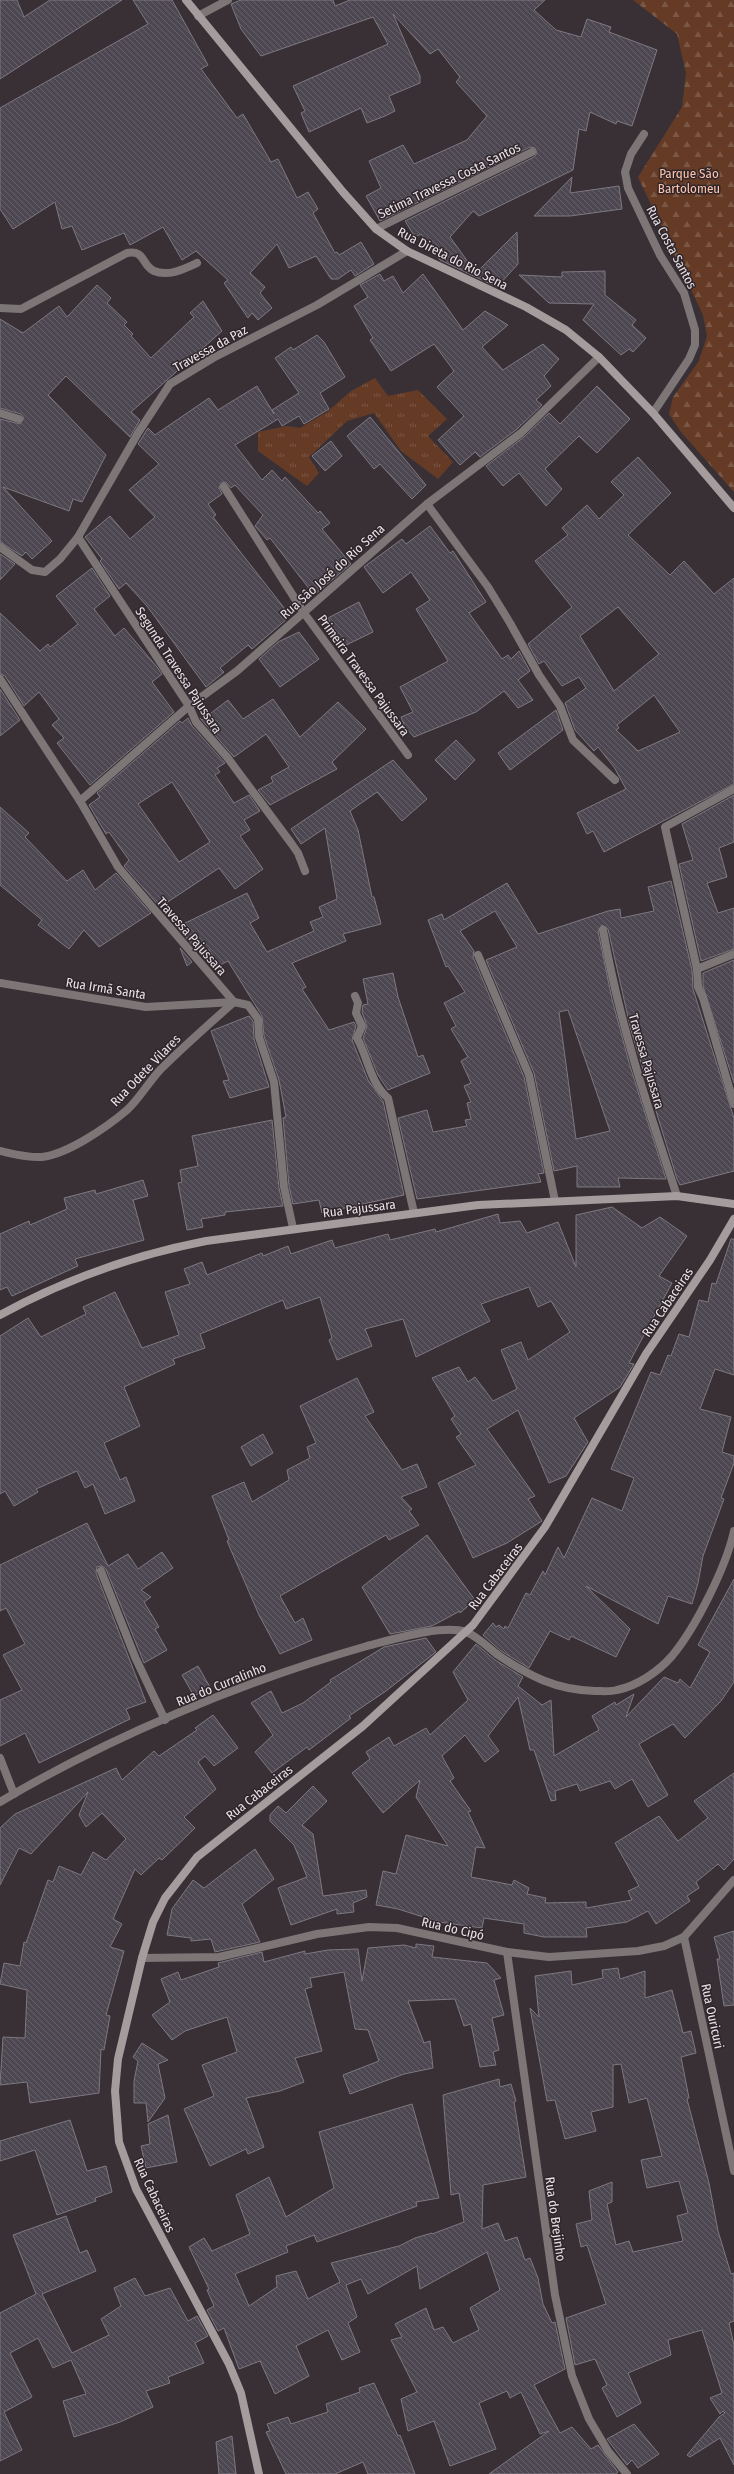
<svg xmlns="http://www.w3.org/2000/svg" width="734" height="2474" viewBox="0 0 734 2474" font-family="'Fira Sans Condensed',sans-serif">
	<style>
		.grass { fill: url(#grass-tufts) }
		.forest { fill: url(#forest-firs) }
		.building { fill: url(#building-back-hatch); stroke: #7d7881; fill-rule: evenodd }
		.lines { fill: none; stroke-linecap: round; stroke-linejoin: round }
		.street { stroke: #7c7677; stroke-width: 8 }
		.secondary { stroke: #a59c9d; stroke-width: 8 }
		.labels { text-anchor: middle; stroke-width: 3; stroke-linejoin: round; paint-order: stroke }
		.park-label { font-size: 13px; fill: #ffc3a7; stroke: #2f262b }
		.street-label { font-size: 13px; fill: #e9e3e7; stroke: #2f262b }
	</style>
	<defs>
		<pattern id="grass-tufts" width="24" height="20" patternUnits="userSpaceOnUse"><rect width="24" height="20" fill="#653b26"/><path d="M3 7l-1-3M5 7V3M7 7l1-3M15 17l-1-3M17 17v-4M19 17l1-3" fill="none" stroke="#7b5746"/></pattern>
		<pattern id="forest-firs" width="22" height="20" patternUnits="userSpaceOnUse"><rect width="22" height="20" fill="#653b26"/><path d="M5 1l3.5 6h-7zM16 11l3.5 6h-7z" fill="#7b5746"/></pattern>
		<pattern id="building-back-hatch" width="6" height="6" patternUnits="userSpaceOnUse"><rect width="6" height="6" fill="#4c4750"/><path d="M-1 5l2 2M0 0l6 6M5-1l2 2" fill="none" stroke="#666169"/></pattern>
	</defs>
	<rect width="100%" height="100%" fill="#393035"/>
	<path class="grass" d="M375 378 388 396 418 390 447 419 428 436 453 462 438 479 401 451 374 413 347 421 309 457 319 473 307 486 258 451V432L287 426 300 428 327 412 351 391Z"/>
	<path class="forest" d="M633 0H734V492L681 432 669 414 673 397 699 361 707 336 703 315 638 177 682 107 686 73 677 34Z"/>
	<g class="building">
		<path d="M0 0H17L24 17 50 0H122L0 79Z"/>
		<path d="M133 0H172L208 65 201 69 237 118 243 114 271 162 278 159 297 198 308 192 318 209 313 213 335 253 337 252 339 255 361 242 374 264 355 276 351 270 338 279H331L316 256 289 268 277 244 250 273 265 287 260 293 272 308 258 320 252 313 248 318 224 283 228 280 196 251 182 260 163 227 130 245 124 233 82 250 72 226 62 229 55 202 13 229 0 209V108L148 24Z"/>
		<path d="M241 0H333L335 6 350 0H545L534 10 556 30 581 37 587 19 611 27 609 32 657 50 632 126 617 121 616 124 590 112 586 131 579 129 573 170 479 216 473 211 450 237 476 273 517 232 518 264 497 287 440 260 421 234 415 237 405 221 534 157 537 153 535 148 530 147 380 221 366 196 381 188 369 161 403 145 414 164 467 140 487 116 456 82 460 77 438 49 430 54 393 14 420 76V83L389 96 395 111 385 116 367 123 361 108 309 132 301 113 305 111 293 86 388 44 373 17 261 56 241 29 231 4Z"/>
		<path d="M572 177 570 193 619 186 622 209 570 216H534Z"/>
		<path d="M605 271V295L636 320 632 325 646 338 633 352 629 349 621 355 583 320 594 304 549 303 519 275 562 277V272Z"/>
		<path d="M380 274 384 281 393 276 403 293 423 274 463 330 485 311 508 325 482 347 503 370 543 344 559 359 544 376 551 386 536 400 542 405 517 429 480 457 475 452 460 465 438 440 464 416 437 387 454 371 434 344 391 371 370 340 373 338 354 306 368 297 360 285Z"/>
		<path d="M97 285 111 298 107 303 127 322 124 325 133 334 131 336 151 358 194 317 190 313 203 301 222 331 131 412 140 420 130 437 66 376 48 395 106 455 82 502 73 499 69 511 3 487 52 541 32 559 26 552 22 556 0 542V419L20 424 24 418 21 414 0 408V319L23 333 59 306 67 317Z"/>
		<path d="M317 335 324 342 345 377 320 393 329 409 304 424 299 416 282 426 278 419 235 445 262 480 272 470 282 481 285 477 318 513 320 511 330 523 322 529 351 564 314 595 270 538 267 540 255 526 263 515 235 485 231 488 226 482 221 483 219 488 222 494 208 504 216 515 213 517 285 609 283 611 288 618 252 649 248 645 220 668 224 672 206 687 147 606 126 583 119 589 100 561 102 559 85 537 110 516 130 539 155 517 129 490 159 464 138 444 148 428 155 435 209 398 218 410 257 386 274 414 272 410 299 393 275 358 291 347 293 350Z"/>
		<path d="M597 386 630 419 597 453 579 436 545 469 562 489 546 506 519 473 503 486 486 466 524 437 549 413 560 424Z"/>
		<path d="M370 417 426 485 412 499 380 464 374 469 347 436Z"/>
		<path d="M331 441 342 456 325 471 312 456Z"/>
		<path d="M638 457 671 493 628 535 670 575 684 561 714 594 734 578V784L604 852 593 831 587 834 577 813 626 789 614 767 598 747 594 751 575 730 565 703 586 688 579 677 562 686 544 661 539 664 528 644 572 607 535 561 568 535 562 528 587 505 599 519 624 495 611 482ZM618 607 659 654 614 691 580 636ZM654 695 680 732 638 751 616 730 619 728 617 725Z"/>
		<path d="M430 526 450 553 453 551 486 602 469 613 502 659 508 655 511 659 519 651 530 671 518 680 533 700 518 708 504 691 476 712 414 737 405 727 401 717 413 712 400 687 448 661 416 609 430 600 411 572 383 593 364 567 402 539 406 544Z"/>
		<path d="M0 554 15 564 0 580Z"/>
		<path d="M92 568 110 596 94 609 115 636 124 628 157 667 162 674 152 682 174 712 90 785 57 743 64 738 52 725 59 719 39 692 24 706 5 676 0 674V613L40 651 48 644 50 647 78 624 56 596Z"/>
		<path d="M359 602 373 632 342 647 328 618Z"/>
		<path d="M299 632 319 659 280 687 259 659 278 642Z"/>
		<path d="M0 689 20 720 0 736Z"/>
		<path d="M273 699 300 737 338 702 366 729 332 762 337 769 270 805 258 790 273 782 271 777 289 767 266 734 234 757 200 718 202 720 228 700 243 719Z"/>
		<path d="M556 710 563 730 510 770 498 753Z"/>
		<path d="M188 718 192 726 225 763 217 768 220 772 215 775 234 803 249 795 260 811 244 820 250 830 240 836 263 869 235 889 219 868 160 907 124 866 129 860 109 832 106 834 89 805 100 797 97 793 180 721 182 723ZM172 782 210 842 179 862 138 804Z"/>
		<path d="M456 740 475 760 455 780 435 760Z"/>
		<path d="M393 760 427 799 402 821 377 792 350 811 358 830 372 897H374L381 924 343 934 346 941 292 963 306 987 302 989 329 1030 354 1022 356 1026 352 1040 368 1080 383 1101 404 1195 322 1213 319 1200 293 1204 289 1186 283 1118 286 1117 279 1080 264 1036 262 1016 228 961 218 966 209 949 201 955 177 927 247 893 259 918 250 923 267 952 314 931 310 922 323 917 319 907 337 899 325 828 301 844 291 829Z"/>
		<path d="M734 795V842L719 848 727 877 707 883 718 913 734 908V949L701 961 679 864 693 860 682 824Z"/>
		<path d="M0 807 29 833 25 837 67 881 83 870 95 890 116 873 151 913 99 947 84 930 69 949 38 925 42 920 0 885Z"/>
		<path d="M671 881 692 970 693 989 734 1118V1171L680 1185 677 1179 631 1030 608 929 602 925 598 931 612 999 630 1066 666 1179 618 1178 620 1187H577V1166L554 1171 534 1073 486 960 517 947 495 911 460 931 474 951 473 957 524 1077 544 1173 538 1174 541 1182 417 1199 398 1118 427 1110 433 1132 467 1126 465 1120 471 1119 467 1103 471 1102 464 1086 471 1083 461 1061 468 1057 451 1029 456 1026 444 1003 465 992 448 966 446 967 428 920 442 914 444 920 507 883 538 934 608 911 620 909 621 918 654 911 648 887ZM568 1010 610 1131 576 1139 559 1012Z"/>
		<path d="M180 948 192 962 187 966Z"/>
		<path d="M734 960V1083L703 986V973Z"/>
		<path d="M393 973 398 997 418 1057 423 1055 430 1073 388 1090 378 1075 363 1038 367 1026 362 1012 363 1005 368 1004 363 979Z"/>
		<path d="M249 1016 253 1021 254 1039 269 1087 230 1098 223 1081 229 1080 211 1031Z"/>
		<path d="M272 1120 279 1188 283 1206 225 1212V1215L201 1219 203 1227 187 1230 178 1183 182 1182 180 1170 198 1166 192 1136Z"/>
		<path d="M143 1180 148 1196 133 1200 144 1240 75 1259 78 1266 12 1296 7 1287 0 1290V1234L29 1221 30 1225 67 1209 64 1198 95 1190 96 1194Z"/>
		<path d="M612 1207 642 1228 660 1217 687 1236 659 1276 672 1283 629 1363 634 1364 620 1387 574 1418 588 1442 566 1476 549 1483 518 1410 487 1429 535 1496 528 1499 542 1521 507 1543 473 1558 438 1483 476 1465 456 1437 461 1434 451 1419 455 1416 432 1378 459 1367 468 1382 475 1377 493 1401 517 1389 501 1350 521 1342 528 1360 570 1332 551 1301 538 1307 529 1287 481 1304 490 1321 416 1357 403 1319 365 1329 372 1346 337 1360 329 1340 332 1338 320 1297 286 1309 283 1300 200 1334 205 1348 173 1359 175 1364 124 1387 140 1426 104 1443 120 1480 126 1477 135 1501 105 1514 93 1484 85 1488 77 1471 36 1489 38 1492 14 1506 5 1491 0 1494V1336L28 1318 41 1337 86 1314 83 1307 115 1292 142 1348 179 1335 165 1292 190 1284 184 1269 202 1262 207 1275 262 1253 263 1256 288 1246 291 1254 332 1240 335 1248 388 1234 390 1240 435 1229 436 1232 498 1214 500 1223 520 1221 527 1233 558 1222 576 1267V1215Z"/>
		<path d="M731 1239H734V1375L715 1369 700 1409 731 1417 722 1452 734 1456V1463L721 1498 724 1499 703 1556 698 1583 692 1604 668 1596 658 1624 586 1586 630 1629 616 1657 571 1636 569 1640 550 1631 529 1668 501 1651 483 1635 493 1623 496 1627 499 1625 504 1629 505 1626 508 1628 526 1593 530 1595 543 1571 545 1575 558 1547 564 1558 592 1498 622 1511 634 1478 611 1469 651 1372 660 1375 668 1355 671 1356 679 1334 689 1337 699 1300 708 1302 712 1283 716 1284Z"/>
		<path d="M357 1378 374 1412 365 1416 402 1470 417 1464 427 1487 401 1497 412 1509 409 1511 419 1525 389 1540 386 1535 280 1596 295 1623 303 1618 312 1640 280 1654 259 1615 227 1541 229 1540 212 1496 244 1482 252 1502 289 1480 287 1470 310 1458 307 1447 316 1443 300 1406Z"/>
		<path d="M263 1434 273 1453 251 1466 241 1447Z"/>
		<path d="M87 1523 108 1566 128 1554 138 1569 162 1552 173 1568 141 1590 151 1597 144 1602 159 1627 155 1629 167 1650 144 1663 106 1569 102 1566 97 1567 96 1573 146 1702 126 1709 130 1719 39 1763 25 1733 0 1746V1700L22 1690 3 1655 25 1644 6 1608 0 1611V1565Z"/>
		<path d="M427 1535 475 1600 460 1613V1611L432 1626 390 1634 362 1587Z"/>
		<path d="M734 1579V1682L721 1701 685 1738 673 1724 639 1744 668 1795 648 1807 632 1779 615 1789 610 1781 580 1791 577 1784 555 1791 556 1800 551 1801 534 1750H530L518 1697 488 1736 499 1751 485 1762 465 1735 442 1756 454 1778 450 1781 471 1811 468 1812 485 1848 476 1847 471 1877 512 1885 514 1880 529 1888 527 1894 546 1898 545 1903 586 1902V1908L632 1900 628 1891 639 1886 615 1843 659 1816 678 1841 708 1818 694 1801 734 1773V1859L724 1870 718 1864 696 1882 699 1888 687 1896 690 1901 656 1924 648 1911 627 1922 586 1928 587 1937H544L524 1933V1924L484 1918 482 1928 439 1922 398 1909 376 1905 383 1871 396 1874 406 1835 448 1846 416 1797 420 1780 383 1813 352 1773 370 1759 366 1752 389 1737 394 1746 426 1728 430 1735 468 1700 453 1672 476 1644 495 1660 523 1677 518 1686 542 1705 551 1700 554 1756 599 1730 592 1716 615 1702 616 1705 634 1694 626 1717 664 1677 678 1683 680 1679 690 1688 710 1652 698 1645Z"/>
		<path d="M426 1638 436 1652 386 1691 349 1716 351 1718 309 1750 307 1747 272 1773 255 1752 273 1735 251 1703 271 1691 282 1713 303 1703 331 1682 330 1680 384 1647Z"/>
		<path d="M198 1666 210 1687 194 1696 182 1675Z"/>
		<path d="M213 1715 238 1748 214 1766 205 1756 198 1762 216 1789 184 1817 195 1828 162 1860 159 1858 141 1875 135 1869 113 1919 122 1924 110 1947 124 1951 106 2015 110 2016 104 2050 101 2049 99 2093 30 2103 27 2082 0 2085 3 2037 25 2038 27 1992V1990L0 1984 4 1963 20 1966 24 1942 26 1943 48 1880 53 1882 59 1866 81 1875 93 1852 106 1860 126 1839 102 1813 86 1827 79 1815 88 1792 31 1854 19 1848 0 1885V1828L15 1814 116 1768 122 1780 154 1751 159 1756 197 1730 195 1728Z"/>
		<path d="M313 1786 327 1801 302 1825 313 1834 323 1896 366 1890 367 1897 353 1903 354 1912 337 1914V1909L291 1925 278 1888 307 1877 294 1845 270 1821V1815L278 1806 286 1813Z"/>
		<path d="M255 1849 274 1879 242 1904 260 1942 215 1952 211 1939 191 1941V1938L167 1935 172 1909 193 1880 204 1888Z"/>
		<path d="M734 1931V2005L724 2006 717 1959H720L714 1937Z"/>
		<path d="M416 1944 434 1946 432 1957 487 1963 501 1978 494 1980 504 2015 492 2018 499 2050 493 2052 496 2065 480 2067 471 2024 464 2026 455 1999 408 2001 424 2043 430 2041 433 2068 404 2074 350 2094 343 2075 379 2061 368 2030 355 2029 344 1972 310 1978 312 1987 305 1989 322 2051 295 2058 304 2082 280 2091 246 2098 264 2147 248 2154 246 2149 210 2166 184 2109 214 2096 202 2065 237 2052 227 2017 185 2031 172 2040 152 2015 170 2002 161 1979 178 1972 181 1980 219 1967 218 1963 262 1952 264 1962 305 1951V1954L328 1950 358 1949 362 1981 368 1948 404 1945 416 1948Z"/>
		<path d="M618 1968 620 1979 645 1971V1998L672 1990 683 2033 691 2031 696 2053 681 2057 689 2098 687 2099 709 2183 718 2231 731 2274 734 2273V2321L729 2323 734 2345V2465L720 2438 690 2457 687 2455 719 2417 725 2413 723 2411 720 2414 710 2398 722 2393 702 2330 668 2340 671 2355 628 2373 641 2403 617 2417 602 2388 607 2385 595 2359 575 2365 566 2318 606 2304 587 2245 581 2247 576 2224 592 2220 589 2191 612 2182V2202L607 2204 616 2245 629 2241 633 2252 683 2241 677 2216 688 2213 679 2181 647 2188 641 2160 662 2156 647 2098 629 2103 621 2064 613 2065V2107L591 2112 596 2131 565 2139 555 2100 547 2101 530 2008 539 2017 535 1976 571 1971 572 1985 603 1978 602 1970Z"/>
		<path d="M142 2043 168 2060 158 2064 165 2098 148 2122 146 2103H134V2081L138 2061 133 2057Z"/>
		<path d="M499 2079 500 2087 511 2084 516 2101 514 2102 526 2177 483 2185 482 2229 498 2223 505 2241 517 2237 525 2260 530 2258 538 2278 543 2304 552 2323 555 2322 565 2369 534 2385 560 2433 572 2427 591 2449 598 2445 618 2472 616 2474H489L549 2431 540 2434 521 2392 510 2398 507 2391 479 2403 496 2449 450 2466 434 2421 408 2431 401 2399 417 2392 391 2340 402 2337 395 2324 426 2308 434 2330 443 2327 453 2343 479 2330 470 2308 500 2290 487 2252 420 2289 417 2266 368 2294 361 2279 346 2285 357 2317 348 2323 360 2352 342 2360 328 2330 296 2346 309 2376 275 2394 260 2361 239 2369 224 2328 218 2331 207 2310 214 2306 207 2290 209 2289 189 2247 204 2238 212 2251 250 2234 236 2195 269 2177 286 2217 334 2188 319 2132 412 2104 439 2198 416 2202 417 2206 317 2242 314 2235 286 2246 288 2252 235 2274 249 2306 277 2287 276 2276 296 2271 308 2299 340 2282 331 2263 399 2246 415 2238 432 2233V2234L464 2222 459 2193 451 2195 443 2095Z"/>
		<path d="M168 2115 177 2162 146 2168 141 2146 150 2144 148 2124Z"/>
		<path d="M70 2120 87 2171 106 2166 112 2192 95 2198 96 2201 57 2215 35 2150 0 2161V2141Z"/>
		<path d="M66 2216 80 2253 87 2250 96 2271 42 2294 72 2353 109 2335 101 2319 121 2306 114 2288 135 2278 145 2296 170 2288 188 2321 197 2316 208 2336 195 2343 204 2363 168 2377 170 2383 146 2391 153 2407 120 2422 74 2437 63 2401 86 2394 71 2360 53 2368 38 2338 10 2353 32 2397 4 2412 22 2450 0 2461V2313L36 2294 13 2235Z"/>
		<path d="M374 2383 398 2436 400 2435 415 2474H368L363 2462 335 2474H286L266 2432 270 2431 267 2424 288 2417 291 2424 328 2412 326 2404 360 2392 359 2388Z"/>
		<path d="M634 2424 659 2454 638 2468 632 2460 627 2465 607 2439Z"/>
		<path d="M232 2436 236 2474H219L216 2442Z"/>
	</g>
	<g class="lines">
		<g class="street">
			<path d="M198 16 228 0"/>
			<path d="M644 134 631 154 625 172 628 188 660 255 684 293 695 330V345L689 359 653 413"/>
			<path d="M376 229 532 152"/>
			<path d="M0 308 21 309 127 253C146 250 141 265 154 271 168 277 184 269 197 263"/>
			<path d="M0 413 19 419"/>
			<path d="M224 487 304 613 408 755"/>
			<path d="M427 504 488 587 510 623 539 675 560 706 573 740 615 780"/>
			<path d="M78 537 189 706 196 722 227 757 291 843 298 853 305 871"/>
			<path d="M0 547 32 570 45 572 60 559 78 537 138 433 170 384 213 358 317 305 407 251"/>
			<path d="M0 679 80 801 118 867 234 1002"/>
			<path d="M734 789 665 827 697 969 698 987 703 998 734 1104"/>
			<path d="M80 801 189 706 237 671 427 504 521 433 599 357"/>
			<path d="M603 930C619 1022 648 1108 677 1196"/>
			<path d="M478 955 529 1075 555 1201"/>
			<path d="M697 969 734 954"/>
			<path d="M0 983 146 1007 234 1002 248 1005 258 1019 259 1037 274 1082 284 1187 293 1228"/>
			<path d="M355 996 358 1003 356 1013 362 1026 357 1038C368 1057 370 1083 388 1098L414 1213"/>
			<path d="M0 1151C14 1154 28 1158 42 1157 68 1154 107 1127 127 1110 139 1099 148 1083 160 1070 184 1046 209 1024 234 1002"/>
			<path d="M101 1571 135 1657 165 1720"/>
			<path d="M0 1758 14 1794"/>
			<path d="M0 1802C109 1737 244 1681 367 1646 391 1640 442 1624 466 1632 477 1636 489 1648 498 1655 529 1676 556 1690 595 1691 602 1691 610 1692 617 1690 637 1686 658 1672 672 1656 696 1627 726 1567 734 1531"/>
			<path d="M684 1937 734 2171"/>
			<path d="M507 1952 555 2295 572 2376 589 2419 608 2451 627 2474"/>
			<path d="M142 1958 219 1957 317 1934 369 1927 397 1928 507 1952 549 1957 638 1951 664 1946 684 1937 734 1880"/>
		</g>
		<g class="secondary">
			<path d="M186 0 343 192 376 229 407 251 526 307 566 330 599 357 653 413 734 508"/>
			<path d="M0 1315C64 1280 134 1255 206 1241L478 1205 677 1196 734 1204"/>
			<path d="M259 2474 241 2393 229 2364 136 2189 119 2142 115 2091 118 2059 142 1958 153 1922 165 1898 197 1857 363 1726 473 1625 545 1527 646 1354 710 1260 734 1219"/>
		</g>
	</g>
	<g class="labels">
		<g class="park-label">
			<text x="689" y="178">Parque São<tspan x="689" dy="15">Bartolomeu</tspan></text>
		</g>
		<g class="street-label">
			<text transform="translate(449 180) rotate(-26)" y="5">Setima Travessa Costa Santos</text>
			<text transform="translate(672 247) rotate(62)" y="5">Rua Costa Santos</text>
			<text transform="translate(453 258) rotate(27)" y="5">Rua Direta do Rio Sena</text>
			<text transform="translate(210 348) rotate(-29)" y="5">Travessa da Paz</text>
			<text transform="translate(332 571) rotate(-42)" y="5">Rua Sâo José do Rio Sena</text>
			<text transform="translate(179 670) rotate(57)" y="5">Segunda Travessa Pajussara</text>
			<text transform="translate(364 675) rotate(54)" y="5">Primeira Travessa Pajussara</text>
			<text transform="translate(192 936) rotate(49)" y="5">Travessa Pajussara</text>
			<text transform="translate(106 988) rotate(9)" y="5">Rua Irmã Santa</text>
			<text transform="translate(647 1061) rotate(74)" y="5">Travessa Pajussara</text>
			<text transform="translate(145 1070) rotate(-46)" y="5">Rua Odete Vilares</text>
			<text transform="translate(359 1208) rotate(-7)" y="5">Rua Pajussara</text>
			<text transform="translate(667 1302) rotate(-56)" y="5">Rua Cabaceiras</text>
			<text transform="translate(495 1576) rotate(-53)" y="5">Rua Cabaceiras</text>
			<text transform="translate(221 1684) rotate(-22)" y="5">Rua do Curralinho</text>
			<text transform="translate(259 1792) rotate(-38)" y="5">Rua Cabaceiras</text>
			<text transform="translate(453 1928) rotate(13)" y="5">Rua do Cipó</text>
			<text transform="translate(713 2016) rotate(78)" y="5">Rua Ouricuri</text>
			<text transform="translate(155 2195) rotate(65)" y="5">Rua Cabaceiras</text>
			<text transform="translate(556 2219) rotate(82)" y="5">Rua do Brejinho</text>
		</g>
	</g>
</svg>
